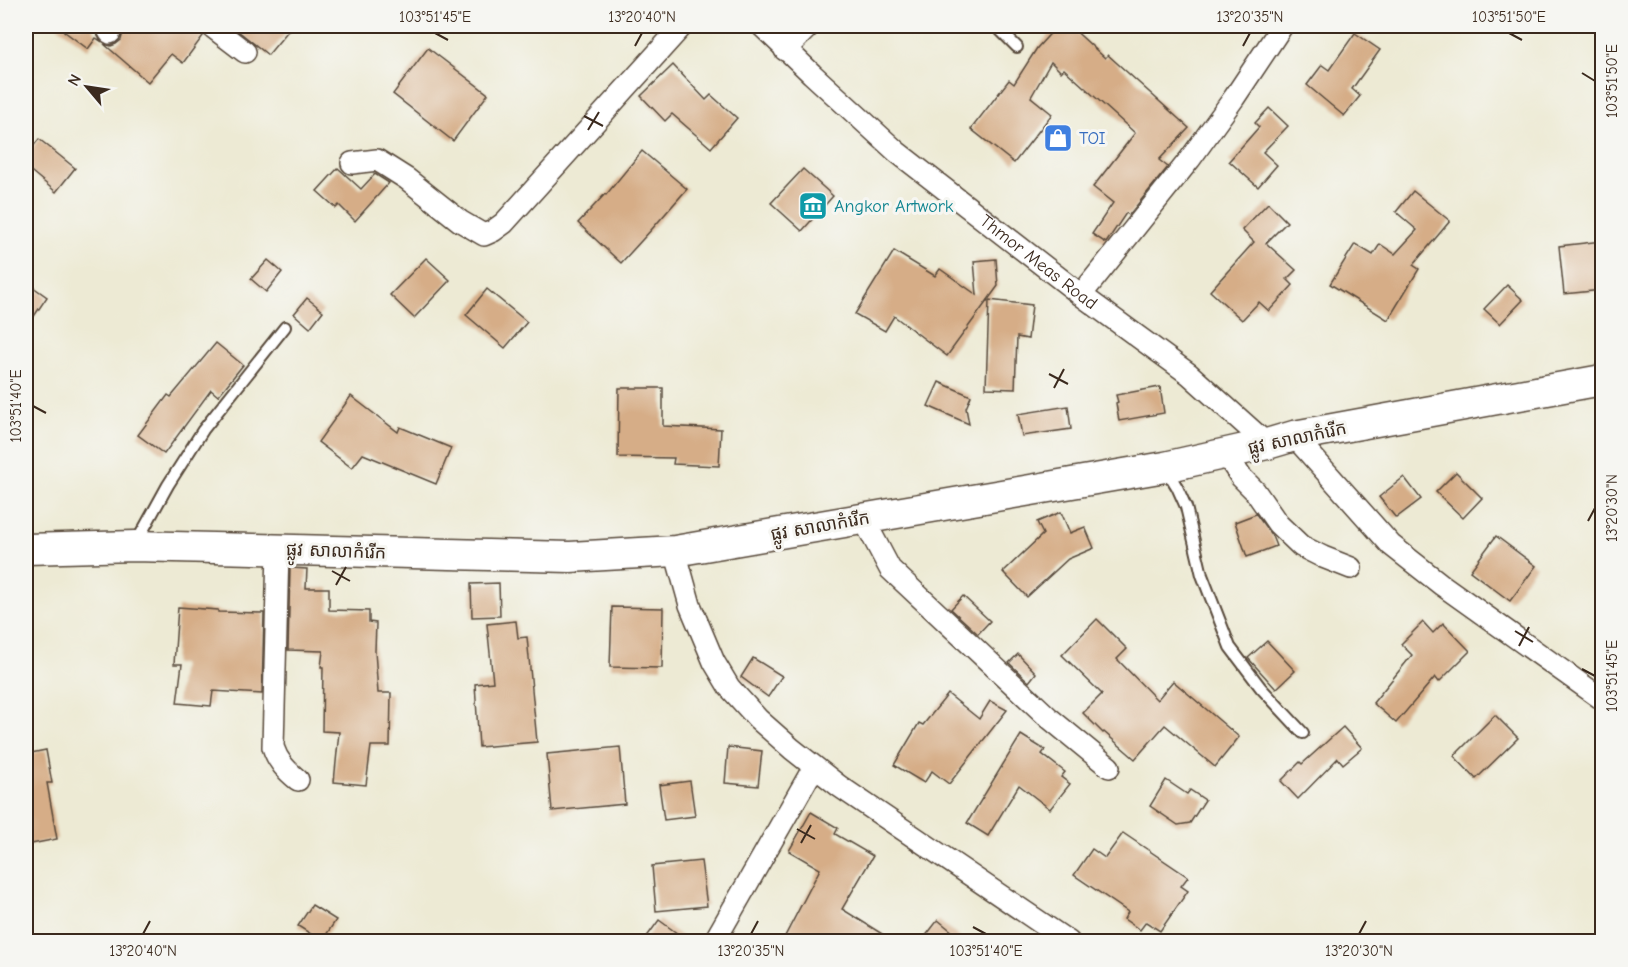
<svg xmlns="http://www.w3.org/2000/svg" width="1628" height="967" viewBox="0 0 1628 967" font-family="'Comic Neue','Noto Sans Khmer',sans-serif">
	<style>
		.building { fill: #d6ad87 }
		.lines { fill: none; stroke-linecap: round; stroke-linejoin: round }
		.lane-casing { stroke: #564739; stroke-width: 14 }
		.street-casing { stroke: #564739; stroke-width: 24 }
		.secondary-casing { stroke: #564739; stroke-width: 33 }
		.lane { stroke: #fff; stroke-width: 10 }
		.street { stroke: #fff; stroke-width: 21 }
		.secondary { stroke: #fff; stroke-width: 30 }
		.ticks { fill: none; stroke: #3b2a1e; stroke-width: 2 }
		.labels { text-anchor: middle; stroke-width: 6; stroke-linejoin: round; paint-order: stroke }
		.shop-label { font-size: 18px; fill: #366cbe; stroke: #f6f6f2; text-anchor: start }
		.culture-label { font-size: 18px; fill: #0d838f; stroke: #f6f6f2; text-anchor: start }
		.street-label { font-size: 18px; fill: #3b2a1e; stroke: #f6f6f2 }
		.neatline { fill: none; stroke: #3b2a1e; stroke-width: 2 }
		.ticks-label { font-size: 15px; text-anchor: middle; fill: #3b2a1e }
	</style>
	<rect width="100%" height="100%" fill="#f6f6f2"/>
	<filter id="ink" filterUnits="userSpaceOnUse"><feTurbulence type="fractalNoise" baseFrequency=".0167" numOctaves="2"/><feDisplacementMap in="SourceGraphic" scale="12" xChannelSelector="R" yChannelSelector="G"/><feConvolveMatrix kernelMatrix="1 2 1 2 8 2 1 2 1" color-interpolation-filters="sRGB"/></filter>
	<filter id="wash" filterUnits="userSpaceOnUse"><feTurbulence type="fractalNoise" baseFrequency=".008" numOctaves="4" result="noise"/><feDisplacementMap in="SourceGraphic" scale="24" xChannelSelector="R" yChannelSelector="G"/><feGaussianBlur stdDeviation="1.35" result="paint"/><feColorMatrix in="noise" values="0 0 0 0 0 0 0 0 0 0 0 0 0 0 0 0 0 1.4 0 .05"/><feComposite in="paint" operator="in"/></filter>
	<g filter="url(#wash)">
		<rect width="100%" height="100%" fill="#edead4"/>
		<g id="blocks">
			<g class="building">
				<path d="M57 26H93L95 32 102 42 96 38 88 49Z"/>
				<path d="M120 26H196L199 28 203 36 183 63 171 54 148 82 104 44 111 46 116 44 121 40 123 32Z"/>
				<path d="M232 26H292L268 55Z"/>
				<path d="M1057 26H1070L1105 58 1108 55 1189 128 1159 160 1168 167 1129 215 1126 213 1106 243 1092 234 1113 203 1093 187 1135 133 1064 69 1061 72 1051 62 1031 97 1052 114 1014 163 971 129 1009 80 1014 84 1037 48Z"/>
				<path d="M1355 33 1380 50 1352 89 1360 96 1344 116 1307 85 1322 65 1329 70Z"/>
				<path d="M428 48 488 94 453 141 393 94Z"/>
				<path d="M673 65 706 100 711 95 737 118 711 148 672 114 665 121 641 96Z"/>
				<path d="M1269 108 1288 126 1263 152 1277 165 1258 187 1229 161 1259 127 1255 123Z"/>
				<path d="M39 139 75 168 56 192 26 167V155Z"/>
				<path d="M642 151 687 189 652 229 621 263 578 223 605 194 606 195Z"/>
				<path d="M338 168 361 189 375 174 389 183 355 221 339 205 336 208 317 191Z"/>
				<path d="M803 169 833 196 802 231 771 203Z"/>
				<path d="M1413 191 1450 221 1413 265 1419 269 1388 320 1330 284 1355 244 1373 255 1380 244 1395 254 1417 230 1396 212Z"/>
				<path d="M1268 203 1287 222 1266 243 1296 270 1287 279 1293 285 1269 311 1259 302 1242 320 1210 291 1254 242 1242 230Z"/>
				<path d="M1602 241V290L1564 294 1559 246Z"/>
				<path d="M894 251 935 276 940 269 977 295 974 261 996 259 998 286 947 356 894 316 885 331 855 314Z"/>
				<path d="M426 258 450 280 414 318 390 295Z"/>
				<path d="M268 260 282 272 266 292 251 279Z"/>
				<path d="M26 282 47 297 26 328Z"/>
				<path d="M1507 285 1523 300 1500 324 1484 309Z"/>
				<path d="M487 289 527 322 505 348 466 315Z"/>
				<path d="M307 298 323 311 310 328 294 314Z"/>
				<path d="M989 300 1032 305 1028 339 1017 337 1015 389 986 388Z"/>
				<path d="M216 343 243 365 218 396 211 390 164 454 138 435 168 395 171 397Z"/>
				<path d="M939 382 971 396 966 408 969 424 928 406Z"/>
				<path d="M1160 387 1164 413 1119 421 1116 403 1118 402 1116 395Z"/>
				<path d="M619 388H663V426L721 429 719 466 673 464 674 458 618 457Z"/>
				<path d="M351 396 398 432 400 427 451 448 436 484 363 454 352 468 318 442Z"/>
				<path d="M1068 406 1071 429 1022 436 1018 414Z"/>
				<path d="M1456 472 1482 498 1463 518 1436 492Z"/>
				<path d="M1404 477 1421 499 1396 518 1379 497Z"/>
				<path d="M1061 512 1070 533 1085 527 1094 548 1068 559 1027 597 1003 572 1043 534 1037 522Z"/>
				<path d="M1256 514 1272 536 1276 546 1247 557 1235 522Z"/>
				<path d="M1496 536 1536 566 1510 601 1470 571Z"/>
				<path d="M290 568 307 569 306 588H329V610L369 611V622L376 623 375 651 378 693H391L390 746H371L366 785 334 782 339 732 322 731 323 667H321L323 651 288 650Z"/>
				<path d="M499 583 500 616 472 617 471 584Z"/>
				<path d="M963 596 990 621 978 634 951 609Z"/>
				<path d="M178 607 218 610V612L264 613 262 694 213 691 211 706 177 703 182 664H174Z"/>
				<path d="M612 607 663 608 662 668 610 667Z"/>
				<path d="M1097 619 1127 649 1117 659 1157 700 1173 681 1239 737 1215 767 1165 725 1135 759 1104 732 1103 733 1083 713 1102 694 1062 655Z"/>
				<path d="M516 621 518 638 527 637 537 742 479 747 475 684 493 682 487 624Z"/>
				<path d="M1423 622 1433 633 1443 623 1470 651 1439 682 1435 677 1396 723 1373 703 1412 655 1401 644Z"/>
				<path d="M1267 641 1295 671 1276 689 1248 658Z"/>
				<path d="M1018 654 1036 673 1029 682 1009 663Z"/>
				<path d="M753 658 782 676 768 697 741 677Z"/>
				<path d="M948 694 979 719 990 701 1007 710 949 784 932 771 924 783 894 765 919 723 923 725Z"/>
				<path d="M1495 715 1518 738 1476 779 1454 756Z"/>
				<path d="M1343 727 1362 748 1343 764 1338 758 1298 799 1281 781 1300 762 1302 764Z"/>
				<path d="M1021 735 1045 750 1042 754 1065 772 1061 777 1070 784 1050 809 1019 785 988 836 967 823Z"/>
				<path d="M620 747 625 804 552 811 547 754Z"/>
				<path d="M728 747 762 751 758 786 725 783Z"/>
				<path d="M46 750 52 783H47L57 839 26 845V754Z"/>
				<path d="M1166 780 1187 794 1190 790 1205 800 1190 823 1178 825 1150 806Z"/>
				<path d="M690 781 695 816 664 820 659 785Z"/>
				<path d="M811 812 838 828 835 834 873 856 842 909 895 942H782L820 869 789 851Z"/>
				<path d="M1123 833 1188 877 1181 886 1188 891 1160 931 1146 922 1140 930 1124 919 1128 912 1074 875 1092 849 1105 858Z"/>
				<path d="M701 861 707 906 656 911 652 866Z"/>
				<path d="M312 905 336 920 322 941 298 926Z"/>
				<path d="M659 920 689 942H643Z"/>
				<path d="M938 920 965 942H921Z"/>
			</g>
		</g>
	</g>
	<g filter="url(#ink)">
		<use href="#blocks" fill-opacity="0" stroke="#564739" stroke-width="1.5"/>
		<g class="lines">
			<g class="lane-casing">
				<g id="lane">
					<path d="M996 26 1017 47"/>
					<path d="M1166 469 1177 487 1186 507 1202 575 1230 647 1261 688 1303 733"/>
					<path d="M136 543 168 485 203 430 285 327"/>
				</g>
			</g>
			<g class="street-casing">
				<g id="street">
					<path d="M106 26 110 33"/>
					<path d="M211 26 245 52"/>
					<path id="s1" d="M762 26 812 74 897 152 1081 295 1189 374 1267 444"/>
					<path d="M785 50 809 26"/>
					<path d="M352 163 377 160 407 179 460 221 484 235 493 231 504 223 682 26"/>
					<path d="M1081 295 1190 159 1234 98 1282 26"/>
					<path d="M1294 436 1391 545 1442 585 1602 699"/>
					<path d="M1225 453 1241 477 1255 491 1278 524 1301 546 1323 557 1351 568"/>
					<path d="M863 518 890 569 1048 717 1109 767"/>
					<path d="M278 550 273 747C278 762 286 770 298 780"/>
					<path d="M675 551 690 605 714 662 729 687 758 719 792 749 839 786 1069 942"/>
					<path d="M714 942 814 767"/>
				</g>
			</g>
			<g class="secondary-casing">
				<path id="secondary" d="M26 549 135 546 570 557 675 551 1165 467 1267 444 1294 436 1602 380"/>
			</g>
			<use href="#lane" class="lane"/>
			<use href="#street" class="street"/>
			<use href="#secondary" class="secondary"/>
		</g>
	</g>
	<path class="ticks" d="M435 33 448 40M1509 33 1522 40M635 46 642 33M1243 46 1250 33M1582 73 1595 81M584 116 603 126M588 130 599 112M1049 374 1068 384M1054 388 1064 369M33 406 46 413M1588 521 1595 508M332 571 350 581M336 585 346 567M1515 631 1533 642M1519 646 1529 627M1582 669 1595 676M797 829 815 839M801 843 811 825M973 927 986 934M143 934 150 921M751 934 758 921M1359 934 1366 921"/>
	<defs>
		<g id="shop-square" transform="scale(1.5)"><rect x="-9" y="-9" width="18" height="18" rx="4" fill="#3f7fe0" stroke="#f6f6f2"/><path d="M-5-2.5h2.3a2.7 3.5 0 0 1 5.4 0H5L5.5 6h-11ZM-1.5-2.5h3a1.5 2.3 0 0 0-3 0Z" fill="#fff"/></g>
		<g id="museum-square" transform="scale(1.5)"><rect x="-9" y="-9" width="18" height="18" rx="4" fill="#0f9aa8" stroke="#f6f6f2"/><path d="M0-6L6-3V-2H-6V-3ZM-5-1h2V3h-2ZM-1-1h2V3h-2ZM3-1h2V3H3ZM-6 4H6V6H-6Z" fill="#fff"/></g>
	</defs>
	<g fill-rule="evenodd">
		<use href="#shop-square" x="1058" y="138"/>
		<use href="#museum-square" x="813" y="206"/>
	</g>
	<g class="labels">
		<g class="shop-label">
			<text x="1079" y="144">TOI</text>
		</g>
		<g class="culture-label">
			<text x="834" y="212">Angkor Artwork</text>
		</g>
		<g class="street-label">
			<text dy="6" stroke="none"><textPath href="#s1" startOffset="364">Thmor Meas Road</textPath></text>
			<text transform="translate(1297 438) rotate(-12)" y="6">ផ្លូវ សាលាកំរើក</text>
			<text transform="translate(820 526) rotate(-10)" y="6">ផ្លូវ សាលាកំរើក</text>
			<text transform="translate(336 551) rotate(2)" y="6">ផ្លូវ សាលាកំរើក</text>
		</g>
	</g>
	<rect width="1628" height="967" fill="none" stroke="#f6f6f2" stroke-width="66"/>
	<g transform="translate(87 87) rotate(299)" stroke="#f6f6f2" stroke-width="4.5" paint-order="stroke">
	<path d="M0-4.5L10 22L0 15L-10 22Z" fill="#3b2a1e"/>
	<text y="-9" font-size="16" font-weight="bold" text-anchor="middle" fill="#3b2a1e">N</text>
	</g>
	<rect x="33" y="33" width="1562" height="901" class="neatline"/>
	<g class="ticks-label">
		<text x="435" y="22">103°51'45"E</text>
		<text x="642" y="22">13°20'40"N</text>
		<text x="1250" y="22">13°20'35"N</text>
		<text x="1509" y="22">103°51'50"E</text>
		<text transform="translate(1612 81) rotate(-90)" y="5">103°51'50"E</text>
		<text transform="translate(16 406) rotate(-90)" y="5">103°51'40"E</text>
		<text transform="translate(1612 508) rotate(-90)" y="5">13°20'30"N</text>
		<text transform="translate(1612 676) rotate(-90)" y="5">103°51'45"E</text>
		<text x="143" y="956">13°20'40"N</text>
		<text x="751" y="956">13°20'35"N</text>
		<text x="986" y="956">103°51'40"E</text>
		<text x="1359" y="956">13°20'30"N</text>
	</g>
</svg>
